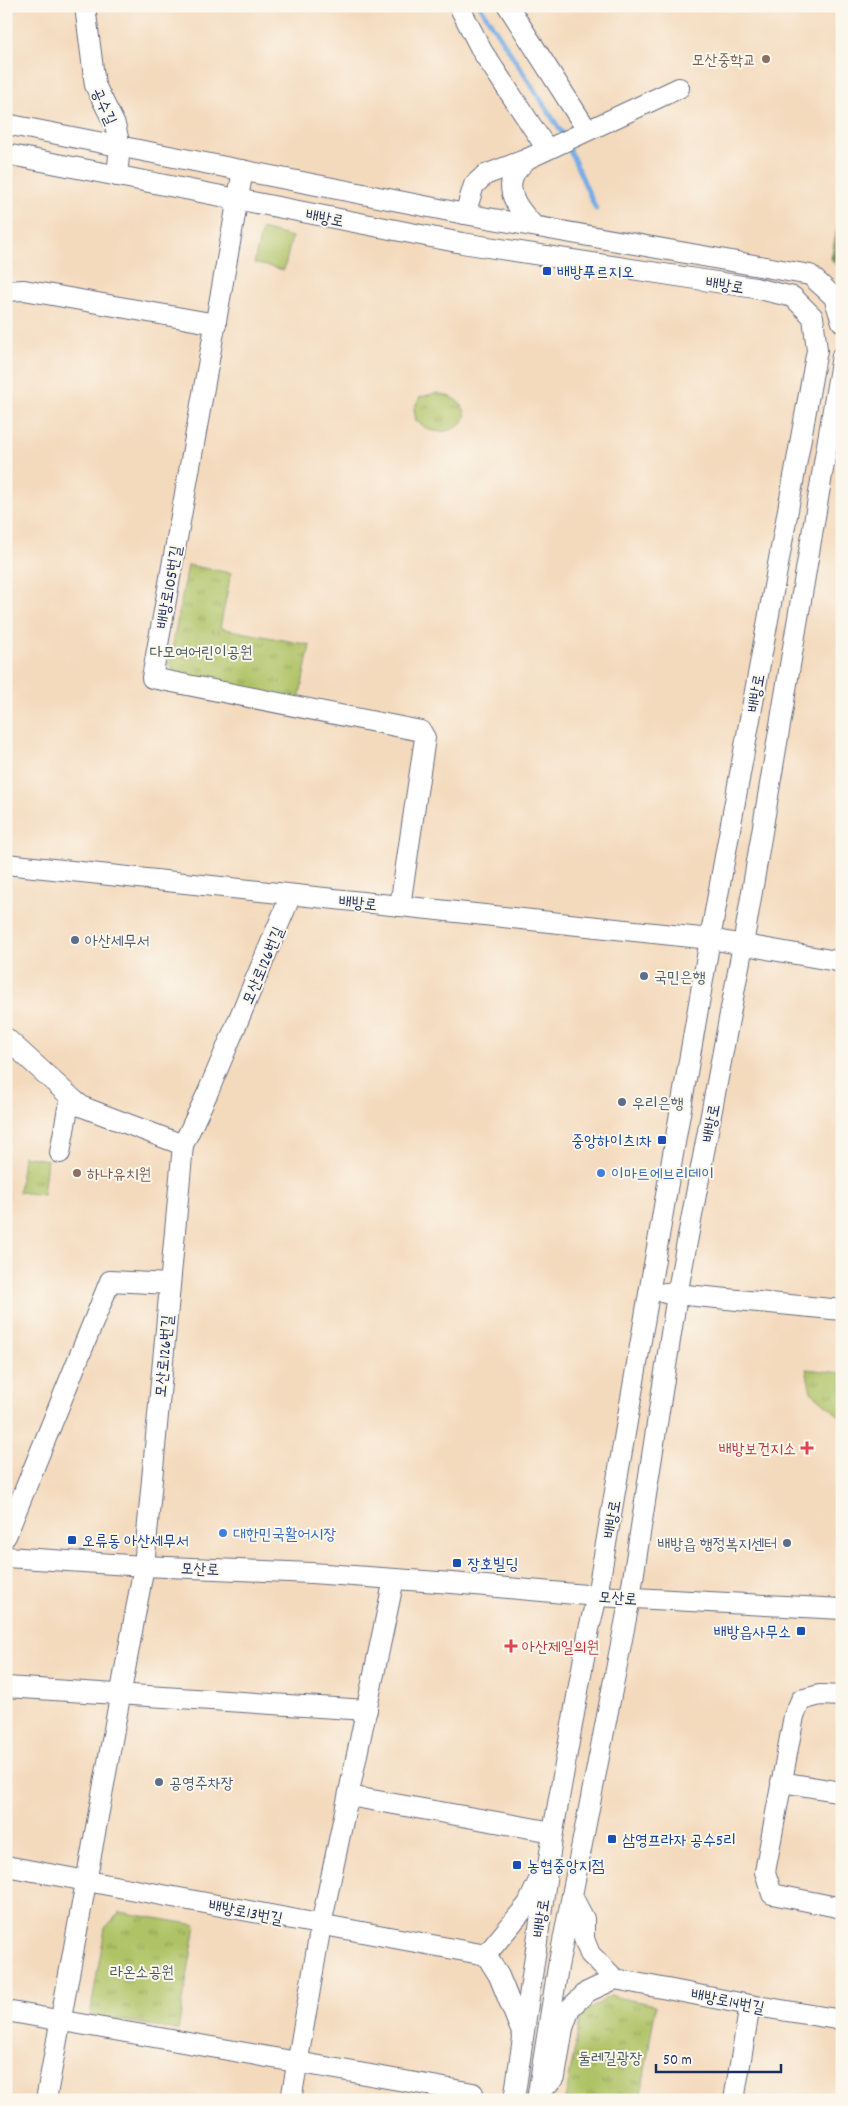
<svg xmlns="http://www.w3.org/2000/svg" width="848" height="2106" viewBox="0 0 848 2106" font-family="Dekko,'Poor Story',sans-serif">
	<style>
		.grass { fill: url(#grass-tufts); stroke: #657862 }
		.forest { fill: url(#forest-firs); stroke: #536c5c }
		.garden { fill: #afc265; stroke: #657862 }
		.lines { fill: none; stroke-linecap: round; stroke-linejoin: round }
		.stream { stroke: #76ade5; stroke-width: 5 }
		.minor-casing { stroke: #676b7f; stroke-width: 22 }
		.minor { stroke: #fff; stroke-width: 20 }
		.education-dot { fill: #8d6e63; stroke: #fbf7ec; stroke-width: 2 }
		.transit-dot { fill: #1a4fb4; stroke: #fbf7ec; stroke-width: 2 }
		.service-dot { fill: #5c6f8a; stroke: #fbf7ec; stroke-width: 2 }
		.shop-dot { fill: #3f7fe0; stroke: #fbf7ec; stroke-width: 2 }
		.health-dot { fill: #e0444e; stroke: #fbf7ec; stroke-width: 2 }
		.labels { text-anchor: middle; stroke-width: 4; stroke-linejoin: round; paint-order: stroke }
		.education-label { font-size: 16px; fill: #785e54; stroke: #fbf7ec; text-anchor: end }
		.street-label { font-size: 16px; fill: #1b2f5e; stroke: #fbf7ec }
		.transit-label { font-size: 16px; fill: #164399; stroke: #fbf7ec; text-anchor: start }
		.park-label { font-size: 16px; fill: #475b60; stroke: #fbf7ec }
		.service-label { font-size: 16px; fill: #4e5e75; stroke: #fbf7ec; text-anchor: start }
		.shop-label { font-size: 16px; fill: #366cbe; stroke: #fbf7ec; text-anchor: start }
		.health-label { font-size: 16px; fill: #be3a42; stroke: #fbf7ec; text-anchor: end }
	</style>
	<defs>
		<pattern id="grass-tufts" width="24" height="20" patternUnits="userSpaceOnUse" patternTransform="scale(1.25)"><rect width="24" height="20" fill="#afc265"/><path d="M3 7l-1-3M5 7V3M7 7l1-3M15 17l-1-3M17 17v-4M19 17l1-3" fill="none" stroke="#8e9e56"/></pattern>
		<pattern id="forest-firs" width="22" height="20" patternUnits="userSpaceOnUse" patternTransform="scale(1.25)"><rect width="22" height="20" fill="#8ba85a"/><path d="M5 1l3.5 6h-7zM16 11l3.5 6h-7z" fill="#71894e"/></pattern>
	</defs>
	<rect width="100%" height="100%" fill="#fbf7ec"/>
	<filter id="ink" filterUnits="userSpaceOnUse"><feTurbulence type="fractalNoise" baseFrequency=".02" numOctaves="2"/><feDisplacementMap in="SourceGraphic" scale="10" xChannelSelector="R" yChannelSelector="G"/><feConvolveMatrix kernelMatrix="1 2 1 2 8 2 1 2 1" color-interpolation-filters="sRGB"/></filter>
	<filter id="wash" filterUnits="userSpaceOnUse"><feTurbulence type="fractalNoise" baseFrequency=".0096" numOctaves="4" result="noise"/><feDisplacementMap in="SourceGraphic" scale="20" xChannelSelector="R" yChannelSelector="G"/><feGaussianBlur stdDeviation="1.12" result="paint"/><feColorMatrix in="noise" values="0 0 0 0 0 0 0 0 0 0 0 0 0 0 0 0 0 1.4 0 .05"/><feComposite in="paint" operator="in"/></filter>
	<g filter="url(#wash)">
		<rect width="100%" height="100%" fill="#f4dabd"/>
		<g class="grass">
			<path d="M437 393C443 395 451 396 456 400 481 420 450 437 429 430 425 428 420 423 416 421L414 408 420 397Z"/>
			<path d="M188 565 231 573 220 628 310 645 299 700 178 677 169 664Z"/>
			<path d="M23 1156 47 1160 43 1195 19 1192Z"/>
			<path d="M806 1369 842 1373V1418L811 1392Z"/>
			<path d="M120 1912 196 1925 178 2030 90 2015 105 1928Z"/>
			<path d="M610 1996 656 2005 640 2100H565L581 2015Z"/>
		</g>
		<path class="forest" d="M842 204V271L831 259Z"/>
		<path class="garden" d="M262 229 292 237 284 270 254 263Z"/>
		<g class="lines">
			<g class="stream">
				<path d="M480 6 564 136"/>
				<path d="M567 144 596 209"/>
			</g>
		</g>
	</g>
	<g filter="url(#ink)">
		<g class="lines">
			<g class="minor-casing">
				<g id="minor">
					<path d="M85 6 95 85 115 125 120 146 117 176"/>
					<path d="M459 6 482 51 547 149"/>
					<path d="M508 6 587 130"/>
					<path d="M6 124 465 214 810 275 834 297 842 322"/>
					<path d="M6 154 462 243 755 288 793 297 813 317 817 350 710 939 597 1596 589 1629 553 1832 514 2100"/>
					<path d="M527 159C523 164 517 169 514 174 504 194 522 213 534 226"/>
					<path d="M243 170 152 678 421 731 425 738 400 906"/>
					<path d="M465 214 474 185 485 175 527 159 679 88"/>
					<path d="M6 291 24 290 216 324"/>
					<path d="M6 864 710 939 842 962"/>
					<path d="M6 1038 76 1102 83 1107 183 1145"/>
					<path d="M60 1153 68 1108 76 1102"/>
					<path d="M665 1293 842 1310"/>
					<path d="M6 1536 110 1281 170 1284"/>
					<path d="M6 1557 144 1566 311 1573 452 1583 597 1596 842 1609"/>
					<path d="M6 1687 367 1710"/>
					<path d="M842 1696 820 1695 801 1700 794 1716 765 1872 772 1894 842 1908"/>
					<path d="M781 1782 842 1792"/>
					<path d="M349 1796 553 1832"/>
					<path d="M6 1866 486 1955"/>
					<path d="M572 1896 584 1919V1939L590 1954 615 1979 750 2005 842 2020"/>
					<path d="M486 1955 528 1904 539 1880"/>
					<path d="M486 1955 499 1976 523 2035"/>
					<path d="M6 2011 473 2093"/>
					<path d="M538 2094 555 2077 563 2028 570 2008 587 1992 615 1979"/>
					<path d="M46 2100 144 1566 183 1145 208 1092 291 895"/>
					<path d="M291 2100 321 1925 394 1579"/>
					<path d="M537 2100 558 1967 630 1598 677 1295 743 945 842 356"/>
					<path d="M734 2100 750 2005"/>
				</g>
			</g>
			<use href="#minor" class="minor"/>
		</g>
	</g>
	<g class="education-dot">
		<circle cx="766" cy="59" r="5"/>
		<circle cx="77" cy="1173" r="5"/>
	</g>
	<g class="transit-dot">
		<rect x="542" y="266" width="10" height="10" rx="2.5"/>
		<rect x="657" y="1135" width="10" height="10" rx="2.5"/>
		<rect x="67" y="1535" width="10" height="10" rx="2.5"/>
		<rect x="452" y="1558" width="10" height="10" rx="2.5"/>
		<rect x="796" y="1626" width="10" height="10" rx="2.5"/>
		<rect x="607" y="1834" width="10" height="10" rx="2.5"/>
		<rect x="512" y="1860" width="10" height="10" rx="2.5"/>
	</g>
	<g class="service-dot">
		<circle cx="75" cy="940" r="5"/>
		<circle cx="644" cy="976" r="5"/>
		<circle cx="622" cy="1102" r="5"/>
		<circle cx="787" cy="1543" r="5"/>
		<circle cx="159" cy="1782" r="5"/>
	</g>
	<g class="shop-dot">
		<circle cx="601" cy="1173" r="5"/>
		<circle cx="223" cy="1533" r="5"/>
	</g>
	<g class="health-dot">
		<path d="M804.5 1440.5h5v5h5v5h-5v5h-5v-5h-5v-5h5z"/>
		<path d="M508.5 1638.5h5v5h5v5h-5v5h-5v-5h-5v-5h5z"/>
	</g>
	<g class="labels">
		<g class="education-label">
			<text x="756" y="65">모산중학교</text>
			<text x="87" y="1179" text-anchor="start">하나유치원</text>
		</g>
		<g class="street-label">
			<text transform="translate(105 106) rotate(66)" y="6">공수길</text>
			<text transform="translate(325 217) rotate(11)" y="6">배방로</text>
			<text transform="translate(725 284) rotate(9)" y="6">배방로</text>
			<text transform="translate(168 587) rotate(-80)" y="6">배방로105번길</text>
			<text transform="translate(755 693) rotate(-80)" y="6">배방로</text>
			<text transform="translate(358 902) rotate(6)" y="6">배방로</text>
			<text transform="translate(262 965) rotate(-67)" y="6">모산로126번길</text>
			<text transform="translate(710 1123) rotate(-79)" y="6">배방로</text>
			<text transform="translate(163 1356) rotate(-85)" y="6">모산로126번길</text>
			<text transform="translate(611 1519) rotate(-80)" y="6">배방로</text>
			<text transform="translate(200 1568) rotate(2)" y="6">모산로</text>
			<text transform="translate(618 1597) rotate(4)" y="6">모산로</text>
			<text transform="translate(246 1911) rotate(11)" y="6">배방로13번길</text>
			<text transform="translate(540 1918) rotate(-81)" y="6">배방로</text>
			<text transform="translate(728 2000) rotate(11)" y="6">배방로14번길</text>
		</g>
		<g class="transit-label">
			<text x="557" y="277">배방푸르지오</text>
			<text x="652" y="1146" text-anchor="end">중앙하이츠1차</text>
			<text x="82" y="1546">오류동 아산세무서</text>
			<text x="467" y="1569">장호빌딩</text>
			<text x="791" y="1637" text-anchor="end">배방읍사무소</text>
			<text x="622" y="1845">삼영프라자 공수5리</text>
			<text x="527" y="1871">농협중앙지점</text>
		</g>
		<g class="park-label">
			<text x="201" y="657">다모여어린이공원</text>
			<text x="142" y="1977">라온소공원</text>
			<text x="610" y="2063">둘레길광장</text>
		</g>
		<g class="service-label">
			<text x="85" y="946">아산세무서</text>
			<text x="654" y="982">국민은행</text>
			<text x="632" y="1108">우리은행</text>
			<text x="777" y="1549" text-anchor="end">배방읍 행정복지센터</text>
			<text x="169" y="1788">공영주차장</text>
		</g>
		<g class="shop-label">
			<text x="611" y="1179">이마트에브리데이</text>
			<text x="233" y="1539">대한민국활어시장</text>
		</g>
		<g class="health-label">
			<text x="796" y="1454">배방보건지소</text>
			<text x="522" y="1652" text-anchor="start">아산제일의원</text>
		</g>
	</g>
	<rect width="848" height="2106" fill="none" stroke="#fbf7ec" stroke-width="25"/>
	<path d="M656 2064v8h125v-8" fill="none" stroke="#1b2f5e" stroke-width="2.5"/>
	<text x="663" y="2064" font-size="15" fill="#1b2f5e" stroke="#fbf7ec" stroke-width="4" paint-order="stroke">50 m</text>
</svg>
